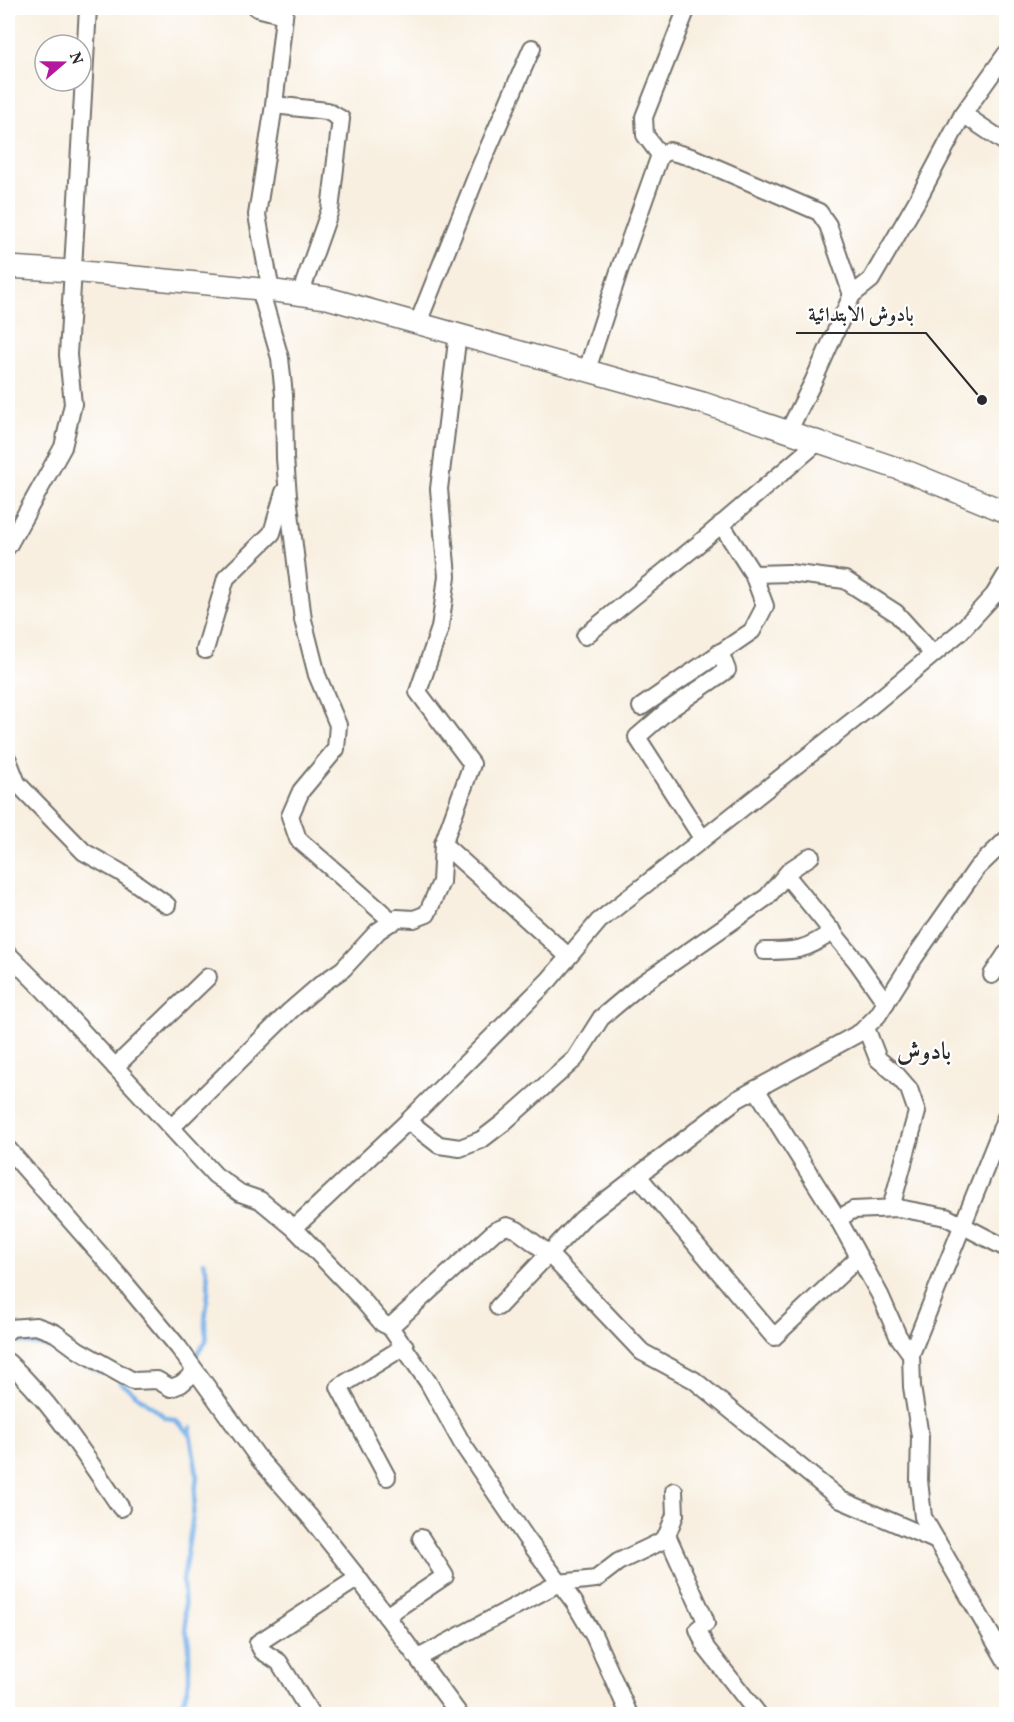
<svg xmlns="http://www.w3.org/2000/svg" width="1014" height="1722" viewBox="0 0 1014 1722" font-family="Vollkorn,Amiri,serif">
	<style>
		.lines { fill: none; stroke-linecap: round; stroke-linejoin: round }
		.stream { stroke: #79b2e9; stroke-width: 4.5 }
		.minor-casing { stroke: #73706a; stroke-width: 20 }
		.tertiary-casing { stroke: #73706a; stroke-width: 24 }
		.minor { stroke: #fff; stroke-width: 16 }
		.tertiary { stroke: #fff; stroke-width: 21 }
		.labels { text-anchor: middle; stroke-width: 4.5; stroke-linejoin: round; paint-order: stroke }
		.district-label { font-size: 24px; font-weight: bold; fill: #2b2b2b; stroke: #fff }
		.leader { fill: none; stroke: #2b2b2b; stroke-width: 2 }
		.callout-dot { fill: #2b2b2b; stroke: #fff; stroke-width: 2 }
		.callout-label { font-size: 20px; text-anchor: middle; font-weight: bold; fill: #2b2b2b; stroke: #fff; stroke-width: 4.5; stroke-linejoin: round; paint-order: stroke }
	</style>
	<rect width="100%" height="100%" fill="#fff"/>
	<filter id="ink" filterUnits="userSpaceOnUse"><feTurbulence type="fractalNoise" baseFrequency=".0167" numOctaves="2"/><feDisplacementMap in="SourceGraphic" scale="12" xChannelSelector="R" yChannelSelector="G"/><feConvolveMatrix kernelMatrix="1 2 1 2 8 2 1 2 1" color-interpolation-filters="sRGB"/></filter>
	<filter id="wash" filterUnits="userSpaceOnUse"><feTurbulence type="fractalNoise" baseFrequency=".008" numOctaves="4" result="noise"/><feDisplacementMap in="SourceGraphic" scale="24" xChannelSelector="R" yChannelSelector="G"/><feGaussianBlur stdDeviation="1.35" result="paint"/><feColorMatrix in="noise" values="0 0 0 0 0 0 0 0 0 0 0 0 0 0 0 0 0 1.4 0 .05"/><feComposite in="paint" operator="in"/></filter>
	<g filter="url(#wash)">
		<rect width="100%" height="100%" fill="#f8efe0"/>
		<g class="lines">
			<g class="stream">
				<path d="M19 1342 53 1348 102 1373"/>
				<path d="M192 1360C196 1354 203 1347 206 1341 208 1334 204 1329 205 1322 206 1303 213 1280 203 1262"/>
				<path d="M120 1382 165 1417 175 1420 190 1434"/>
				<path d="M178 1714 185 1697 189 1679V1646L186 1629 183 1580 193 1515 197 1474 190 1434 191 1427"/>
			</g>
		</g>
	</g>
	<g filter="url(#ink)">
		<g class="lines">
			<g class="minor-casing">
				<g id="minor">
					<path d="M257 8 284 15"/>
					<path d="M274 105 327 111 341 119 330 210 300 295"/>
					<path d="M963 114 1006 143"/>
					<path d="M660 155 645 135 644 117 687 8"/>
					<path d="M260 289 280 358 284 395 285 458 288 496 303 620 317 675 338 725 336 749 301 791 290 816 298 839 393 922"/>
					<path d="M271 291 257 215 274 105 285 8"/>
					<path d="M418 323 480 167 532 48"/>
					<path d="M587 370 621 265 660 155 669 151 694 158 819 212 828 225 852 295"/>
					<path d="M788 432 813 382 852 295 871 280 918 199 963 114 1006 54"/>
					<path d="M8 546 63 447 73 404 68 355 88 8"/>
					<path d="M753 574 789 573 845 580 896 613 933 654"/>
					<path d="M585 636 696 546 818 442"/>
					<path d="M205 650 226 578 272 533 284 492"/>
					<path d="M641 707 752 631 765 606 753 574 721 524"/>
					<path d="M8 760 17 783 84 852 120 872 167 905"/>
					<path d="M702 838 637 737 666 712 727 670 720 652"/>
					<path d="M443 844 568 956"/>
					<path d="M786 875 857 962 886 1003"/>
					<path d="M764 951C795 951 806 951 833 931"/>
					<path d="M8 954 44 990 215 1175 240 1193 260 1200 294 1228 359 1296 382 1323 390 1327 428 1382 463 1445 526 1538 574 1602 594 1636 629 1714"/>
					<path d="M992 975 1006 954"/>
					<path d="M866 1028 878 1059 896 1074 909 1089 917 1112 891 1208"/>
					<path d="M115 1067 208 977"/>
					<path d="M756 1089 838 1219 880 1295 898 1336 911 1354"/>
					<path d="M1006 1117 911 1354 912 1387 920 1436 919 1480 923 1517 1006 1661"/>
					<path d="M408 1121 439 1145 460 1148 481 1140 503 1123 575 1059 601 1018 639 986 767 897 790 870 811 856"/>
					<path d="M172 1127 290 1011 320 985 343 969 378 931 397 918 414 919 427 914 441 882 443 844 472 764 418 692 440 628 447 576 439 489 458 333"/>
					<path d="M8 1149 120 1277 179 1348 259 1459 309 1516 358 1578 459 1714"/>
					<path d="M638 1176 774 1337 859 1257"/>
					<path d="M838 1219 853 1210 898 1208 946 1217 1006 1248"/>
					<path d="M294 1228 408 1121 549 980 599 921 865 711 960 632 994 595 1006 575"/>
					<path d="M498 1307 582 1219 736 1100 861 1032 878 1015 914 958 977 868 1006 840"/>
					<path d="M390 1327 495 1231 507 1226 517 1230 548 1253 642 1352 694 1380 841 1500 937 1541"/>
					<path d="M8 1331 10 1328 36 1326 55 1333 78 1350 133 1381 157 1380 171 1388 181 1384 195 1372"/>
					<path d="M8 1362C53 1404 86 1457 121 1508"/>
					<path d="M387 1477 339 1387 405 1346"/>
					<path d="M667 1535 704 1617 706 1623 698 1629 706 1648 758 1714"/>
					<path d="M386 1616 445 1576 421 1538"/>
					<path d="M418 1658 559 1583 596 1579 618 1562 660 1542 667 1535 675 1515 674 1491"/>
					<path d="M311 1714 279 1662 262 1651 258 1643 358 1578"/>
				</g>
			</g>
			<g class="tertiary-casing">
				<path id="tertiary" d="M8 267 72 271 260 289 327 298 703 403 911 473 1006 512"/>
			</g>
			<use href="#minor" class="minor"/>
			<use href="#tertiary" class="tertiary"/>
		</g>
	</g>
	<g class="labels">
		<g class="district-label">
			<text x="924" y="1059">بادوش</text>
		</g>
	</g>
	<path class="leader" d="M982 400L926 333H796"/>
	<circle class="callout-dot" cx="982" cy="400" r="6"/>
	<g class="callout-label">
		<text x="861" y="321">بادوش الابتدائية</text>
	</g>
	<rect width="1014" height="1722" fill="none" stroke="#fff" stroke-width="30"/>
	<g transform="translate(63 63) rotate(70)"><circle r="28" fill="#ffffff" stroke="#aaaaaa" stroke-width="1.5"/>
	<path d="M0-4.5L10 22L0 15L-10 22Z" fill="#b5179e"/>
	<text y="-9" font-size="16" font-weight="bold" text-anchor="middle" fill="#2b2b2b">N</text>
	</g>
</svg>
